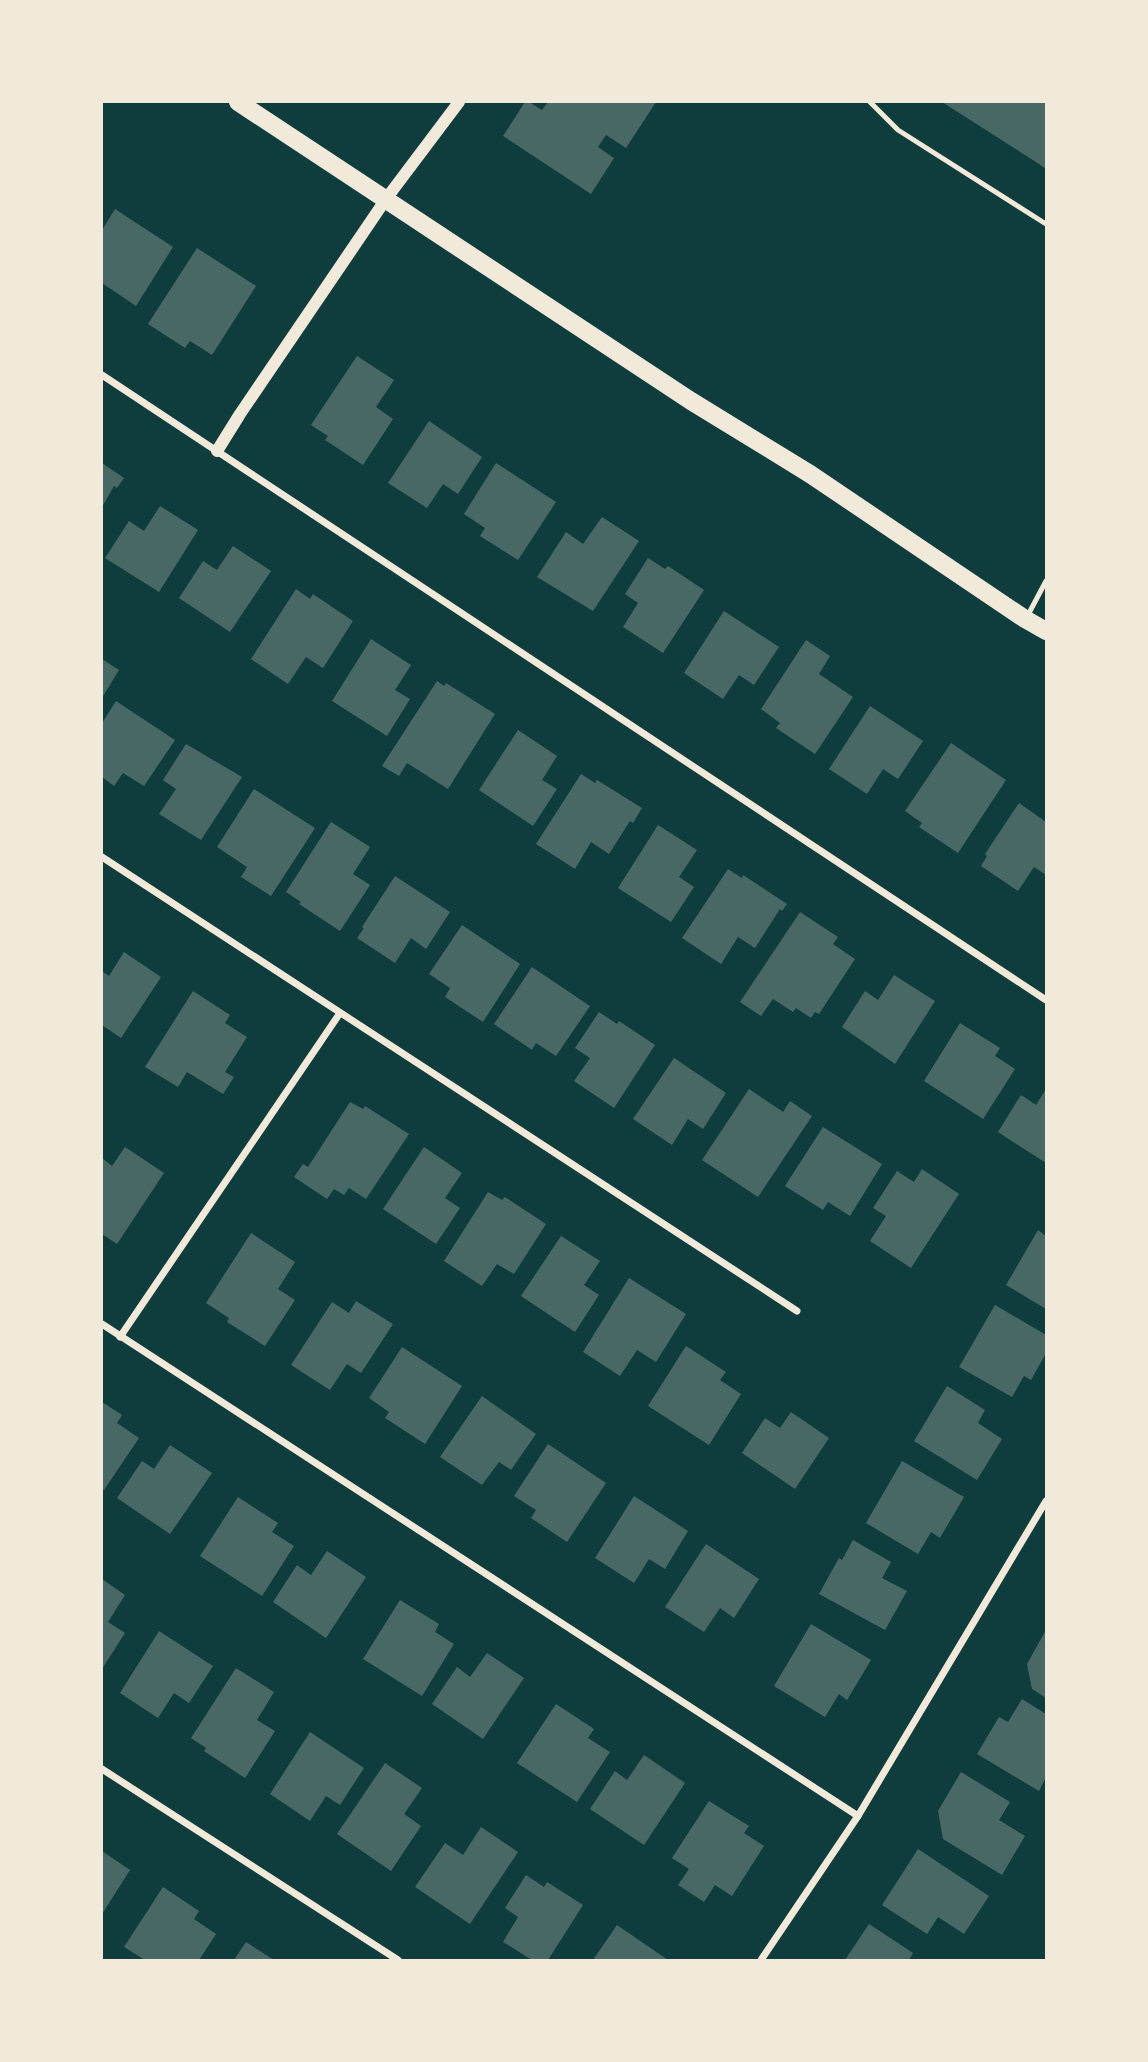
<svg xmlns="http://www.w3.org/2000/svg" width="1148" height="2062" viewBox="0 0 1148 2062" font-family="'Fira Sans Condensed',sans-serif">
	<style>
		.building { fill: #486865 }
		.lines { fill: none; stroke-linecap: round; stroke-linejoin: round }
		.service { stroke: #f1e9da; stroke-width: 5 }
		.minor { stroke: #f1e9da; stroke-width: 7 }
		.tertiary { stroke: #f1e9da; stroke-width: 12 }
		.primary { stroke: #f1e9da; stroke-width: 18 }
	</style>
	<rect width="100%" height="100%" fill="#0f3d3e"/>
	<g class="building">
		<path d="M525 102H529L542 110 548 102H656L626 148 606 135 598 147 614 158 591 194 503 136Z"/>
		<path d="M942 102H1046V169L1039 164Z"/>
		<path d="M115 209 173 247 136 306 102 283V230Z"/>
		<path d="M197 248 256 286 212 355 190 341 185 348 148 324Z"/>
		<path d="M357 356 394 380 376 407 393 419 363 465 325 440 328 436 311 425Z"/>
		<path d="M429 421 482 457 458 494 443 484 427 508 388 483Z"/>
		<path d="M102 463 124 478 117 488 114 486 102 507Z"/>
		<path d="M496 463 556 502 518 560 480 536 485 528 464 514Z"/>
		<path d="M160 506 198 530 159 592 105 558 129 521 144 531Z"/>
		<path d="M602 517 639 541 593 611 537 577 566 532 583 544Z"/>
		<path d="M233 546 271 571 230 632 179 598 203 561 217 570Z"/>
		<path d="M648 558 665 569 668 566 704 590 663 653 623 627 638 603 625 594Z"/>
		<path d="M296 589 310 599 313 594 353 621 323 668 306 657 288 684 251 659Z"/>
		<path d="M724 611 779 647 754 685 739 675 723 699 684 673Z"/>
		<path d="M371 639 411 665 395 690 410 699 387 736 332 701Z"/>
		<path d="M806 640 830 656 819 674 853 697 815 754 776 728 780 723 761 709Z"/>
		<path d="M102 659 119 670 102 698Z"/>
		<path d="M437 681 444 686 446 683 495 714 448 789 407 763 399 776 382 766Z"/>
		<path d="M116 701 175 740 144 786 123 773 114 786 102 777V723Z"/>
		<path d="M870 706 923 741 898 779 883 769 867 794 829 769Z"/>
		<path d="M518 730 557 756 542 780 557 789 533 826 479 790Z"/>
		<path d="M951 743 1006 780 958 853 919 827 922 823 905 811Z"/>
		<path d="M186 744 242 777 201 840 159 814 176 789 163 780Z"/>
		<path d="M581 774 595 783 597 780 642 808 633 823 630 821 609 854 591 842 575 869 536 844Z"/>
		<path d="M254 789 315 828 271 896 241 877 247 867 217 847Z"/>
		<path d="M1019 803 1046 822V875L1034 867 1018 891 981 866 987 856 985 854Z"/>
		<path d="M331 822 370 847 353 874 370 885 340 931 299 904 301 902 286 892Z"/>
		<path d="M658 825 697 850 679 877 694 887 671 922 618 888Z"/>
		<path d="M728 869 742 878 743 875 787 904 782 911 780 909 755 948 738 937 721 964 682 938Z"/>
		<path d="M395 876 450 912 426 949 411 938 395 963 357 938 364 928 362 927Z"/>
		<path d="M800 912 838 937 833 944 855 959 819 1014 815 1012 811 1018 796 1008 793 1012 773 999 761 1016 740 1002Z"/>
		<path d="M462 925 520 964 483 1022 445 997 450 988 429 974Z"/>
		<path d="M124 952 161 977 121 1038 102 1025V971L109 976Z"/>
		<path d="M532 967 590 1006 556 1056 536 1043 532 1050 494 1024Z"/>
		<path d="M894 975 935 1001 895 1064 842 1027 865 991 878 1000Z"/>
		<path d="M193 991 230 1015 225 1023 247 1037 225 1072 234 1077 223 1094 187 1072 178 1087 145 1067Z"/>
		<path d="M599 1012 617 1024 619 1021 655 1045 614 1108 574 1081 590 1058 575 1048Z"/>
		<path d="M960 1023 1000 1048 995 1056 1015 1069 983 1119 924 1081Z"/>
		<path d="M674 1058 726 1093 703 1129 688 1119 672 1145 633 1119Z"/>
		<path d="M749 1089 783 1112 790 1101 812 1116 758 1197 702 1160Z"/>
		<path d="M1046 1089V1163L998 1132 1021 1095 1036 1105Z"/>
		<path d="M350 1102 363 1109 365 1106 409 1134 366 1199 349 1188 344 1195 334 1189 327 1199 294 1177 303 1164 308 1167Z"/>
		<path d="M823 1127 882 1164 850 1216 828 1202 823 1210 785 1186Z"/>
		<path d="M125 1147 164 1173 117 1244 102 1234V1158L112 1166Z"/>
		<path d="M424 1147 462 1173 445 1198 460 1208 436 1244 383 1209Z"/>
		<path d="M922 1169 959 1194 911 1268 870 1241 886 1216 873 1208 897 1171 914 1182Z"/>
		<path d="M488 1192 502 1200 505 1197 546 1224 514 1274 497 1264 482 1286 444 1261Z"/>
		<path d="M1038 1230 1046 1236V1309L1006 1285Z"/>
		<path d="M251 1233 295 1262 278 1289 295 1300 265 1346 227 1322 229 1318 206 1303Z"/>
		<path d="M561 1236 600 1261 584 1285 599 1295 575 1332 521 1296Z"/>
		<path d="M629 1278 686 1314 656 1362 637 1350 620 1376 583 1352Z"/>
		<path d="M356 1301 393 1324 361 1373 347 1364 330 1390 291 1365 332 1302 349 1313Z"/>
		<path d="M995 1305 1046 1335V1353L1031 1380 1024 1376 1012 1397 959 1367Z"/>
		<path d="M686 1346 726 1372 720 1380 741 1394 709 1445 648 1406Z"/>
		<path d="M402 1347 462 1386 425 1444 385 1418 389 1412 369 1398Z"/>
		<path d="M947 1386 985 1410 978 1423 1002 1439 977 1480 914 1441Z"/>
		<path d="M482 1396 536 1434 511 1470 499 1462 482 1485 440 1457Z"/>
		<path d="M102 1402 122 1415 117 1423 139 1438 104 1490 102 1488Z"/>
		<path d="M791 1412 829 1438 795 1489 742 1453 765 1418 780 1428Z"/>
		<path d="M548 1444 606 1483 567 1542 531 1518 536 1510 514 1496Z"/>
		<path d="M170 1445 212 1473 170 1534 117 1498 142 1461 154 1469Z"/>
		<path d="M902 1461 964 1497 940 1538 931 1532 918 1554 866 1523Z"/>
		<path d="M634 1496 688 1531 665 1569 649 1559 634 1583 595 1558Z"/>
		<path d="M238 1497 278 1523 272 1532 294 1546 262 1596 200 1556Z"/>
		<path d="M853 1540 891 1562 882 1578 907 1591 885 1630 819 1594 839 1558 842 1560Z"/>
		<path d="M706 1544 759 1579 734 1618 720 1608 704 1632 665 1607Z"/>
		<path d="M327 1551 366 1577 326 1638 273 1602 297 1565 311 1575Z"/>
		<path d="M102 1579 125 1595 108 1622 125 1633 102 1669Z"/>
		<path d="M400 1600 439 1624 435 1632 454 1644 422 1696 363 1659Z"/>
		<path d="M811 1624 871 1660 847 1700 839 1694 825 1717 774 1686Z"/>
		<path d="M1046 1630V1698L1032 1689 1027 1664Z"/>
		<path d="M159 1631 213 1666 189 1703 174 1693 158 1718 120 1693Z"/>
		<path d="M487 1653 524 1678 483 1739 432 1704 457 1667 470 1677Z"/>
		<path d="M236 1668 274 1692 257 1720 275 1731 245 1778 204 1751 206 1748 191 1738Z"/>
		<path d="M1022 1699 1046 1714V1777L1039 1791 977 1754 999 1717 1008 1722Z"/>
		<path d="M556 1704 594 1729 588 1738 610 1752 577 1802 517 1763Z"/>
		<path d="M310 1732 364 1768 340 1805 326 1796 310 1821 270 1794Z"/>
		<path d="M644 1755 685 1783 644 1845 590 1809 615 1771 627 1780Z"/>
		<path d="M385 1763 422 1788 404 1814 421 1826 391 1871 337 1834Z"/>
		<path d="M961 1772 1010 1802 999 1820 1025 1836 1002 1875 943 1839 938 1811Z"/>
		<path d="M709 1801 749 1826 744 1833 764 1846 732 1896 715 1885 704 1902 678 1885 689 1869 672 1858Z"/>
		<path d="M481 1827 518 1852 470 1924 415 1887 445 1843 463 1855Z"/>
		<path d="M918 1849 989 1896 964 1934 938 1917 927 1934 882 1905Z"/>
		<path d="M102 1851 130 1870 102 1914Z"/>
		<path d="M526 1875 544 1887 547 1882 583 1905 548 1960H532L503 1942 518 1917 505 1908Z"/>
		<path d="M163 1887 199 1911 194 1919 216 1934 199 1960H145L124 1947Z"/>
		<path d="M869 1924 913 1953 909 1960H845Z"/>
		<path d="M617 1925 668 1960H593Z"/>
		<path d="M246 1942 274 1960H234Z"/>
	</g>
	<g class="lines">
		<g class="service">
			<path d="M870 102 898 130 1046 224"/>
			<path d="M1028 615 1046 581"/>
		</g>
		<g class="minor">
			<path d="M102 375 1046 1000"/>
			<path d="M102 857 797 1311"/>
			<path d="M102 1324 858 1816"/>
			<path d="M120 1337 340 1013"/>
			<path d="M102 1769 398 1960"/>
			<path d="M761 1960 858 1816 1046 1501"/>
		</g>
		<path class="tertiary" d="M217 451 240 414 386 199 459 102"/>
		<path class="primary" d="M238 102 691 401 810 474 1025 619 1046 631"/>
	</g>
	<rect width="1148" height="2062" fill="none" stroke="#f1e9da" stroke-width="206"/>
</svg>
